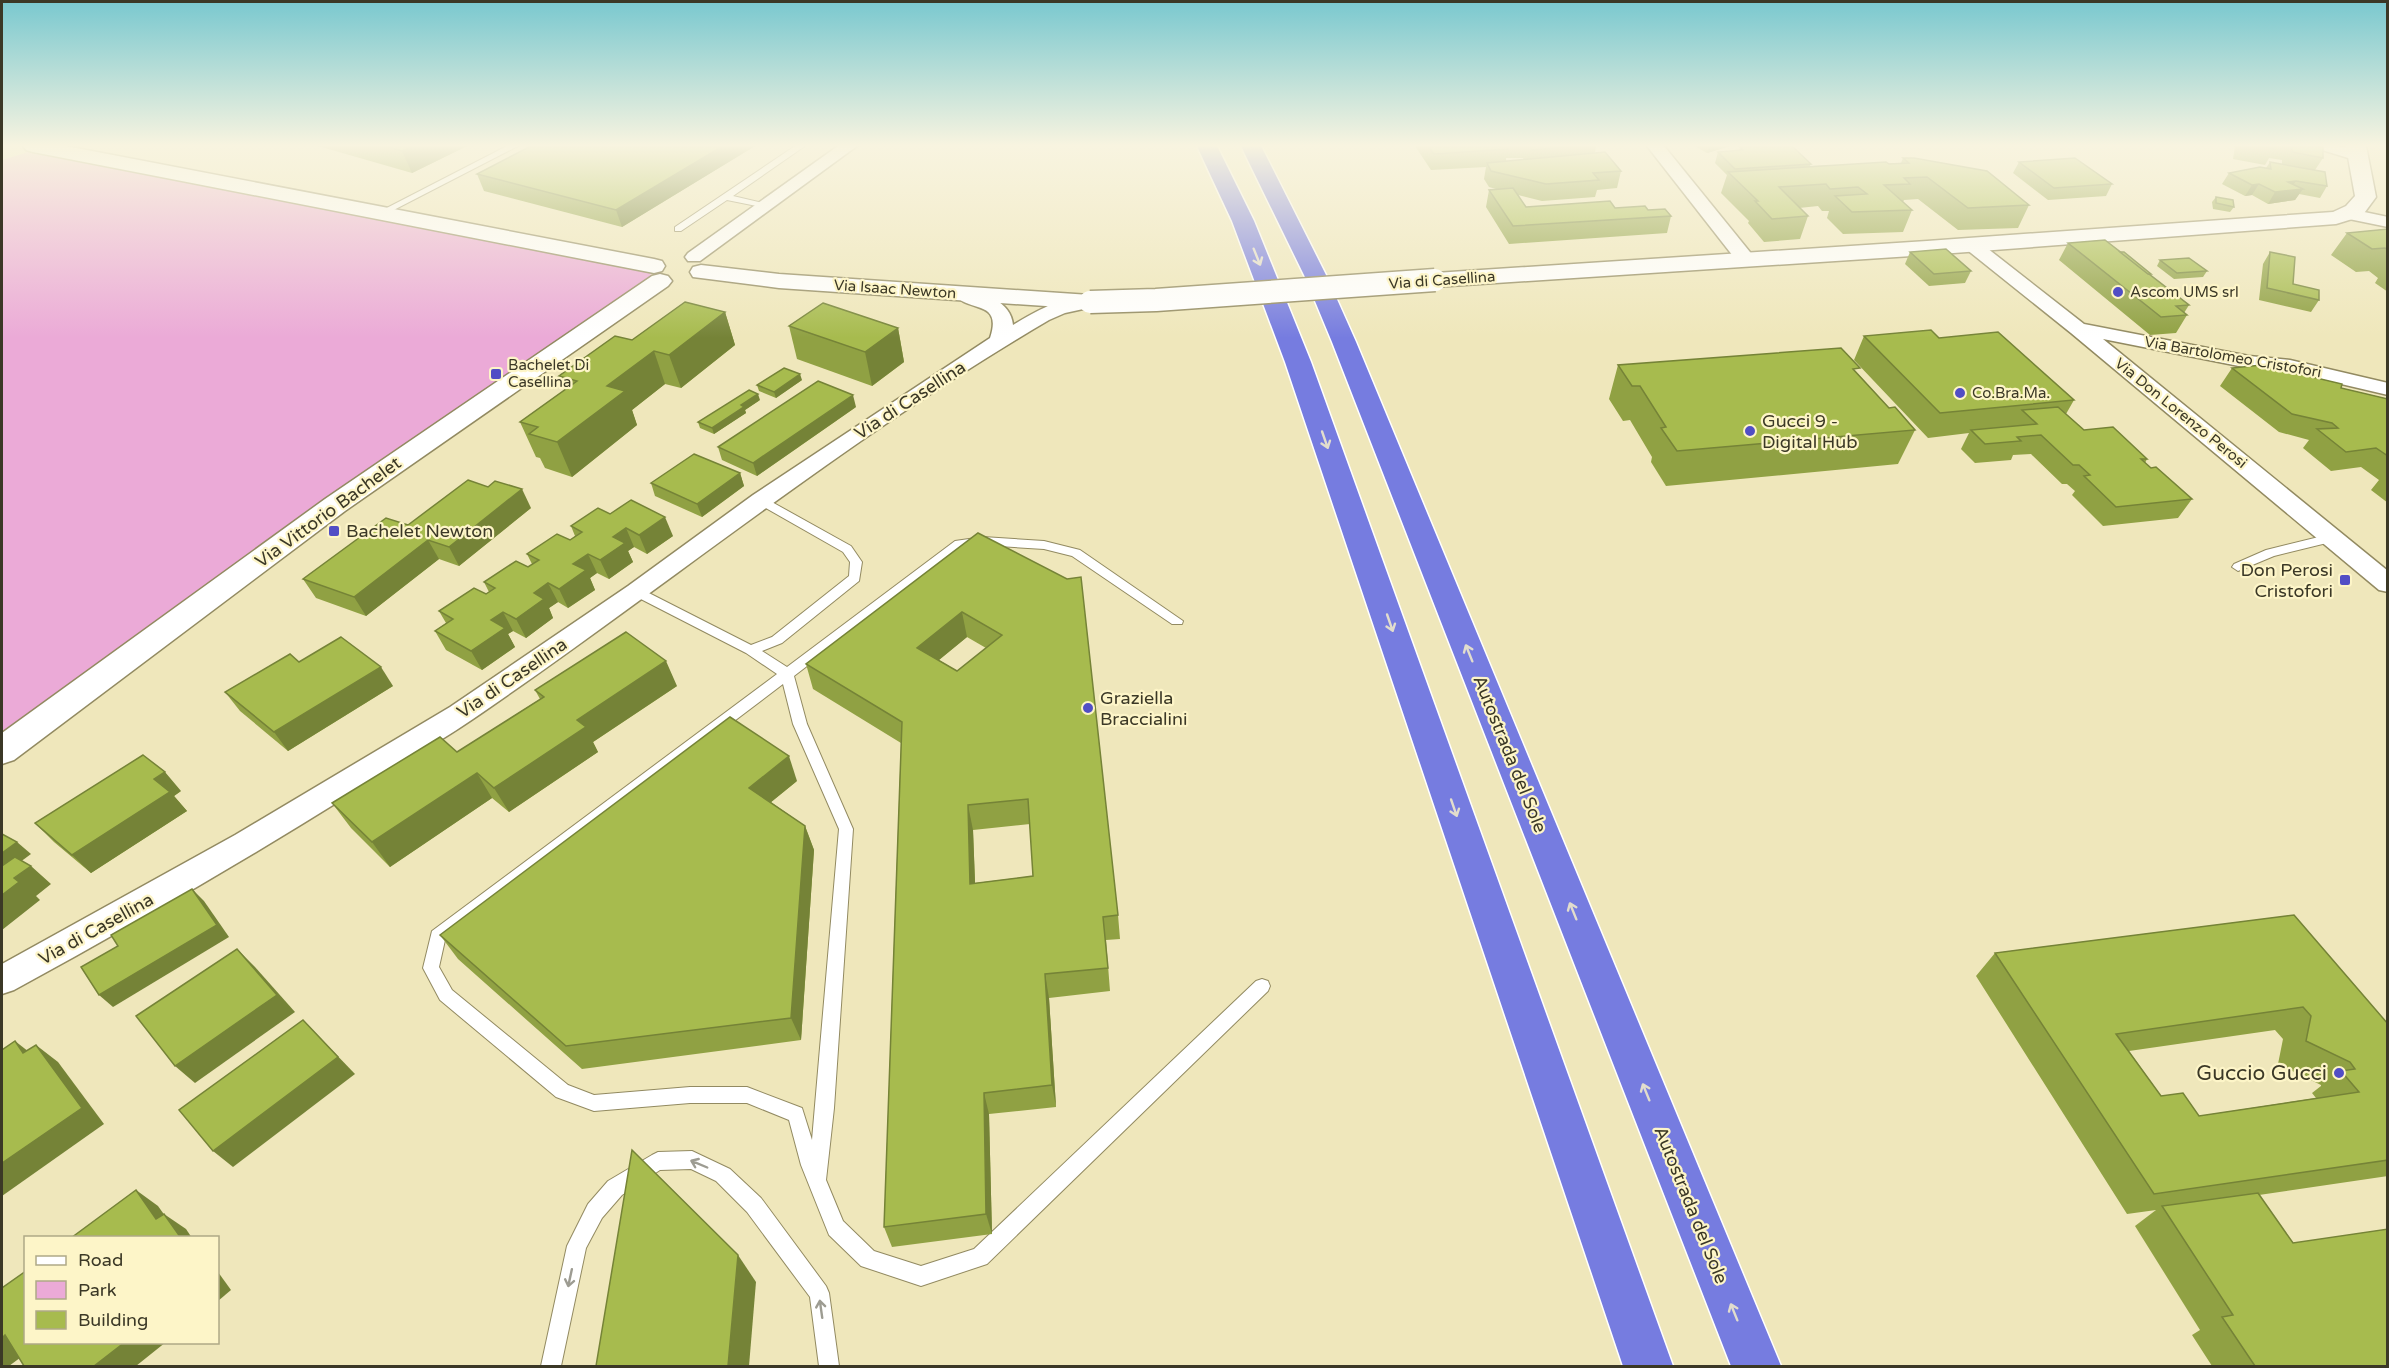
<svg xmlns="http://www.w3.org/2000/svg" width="2389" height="1368" viewBox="0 0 2389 1368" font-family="'Varela Round',sans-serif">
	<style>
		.green { fill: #ebaad7 }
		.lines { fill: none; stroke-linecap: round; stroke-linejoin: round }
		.lane-casing { stroke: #928a61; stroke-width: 2 }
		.street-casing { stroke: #928a61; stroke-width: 3 }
		.secondary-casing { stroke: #928a61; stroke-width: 3 }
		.highway-casing { stroke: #fff; stroke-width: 3 }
		.lane { fill: #fff; fill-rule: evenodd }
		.street { fill: #fff; fill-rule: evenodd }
		.secondary { fill: #fff; fill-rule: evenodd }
		.highway { fill: #767ce0; fill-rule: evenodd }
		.secondary-bridge-casing { stroke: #928a61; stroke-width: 25; stroke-linecap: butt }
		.secondary-bridge { stroke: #fff; stroke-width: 22 }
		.wall { fill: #90a143; fill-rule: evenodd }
		.shaded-wall { fill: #758337 }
		.building { fill: #a7bb4e; stroke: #758337; stroke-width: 1.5; fill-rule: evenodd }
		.oneway { stroke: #e2ddcd }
		.oneway2 { stroke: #9d9c92 }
		.poi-dot { fill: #514ec5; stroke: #fdf5c8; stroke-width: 2 }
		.labels { text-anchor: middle; stroke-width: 4.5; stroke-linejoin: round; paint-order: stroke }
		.far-street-label { font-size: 15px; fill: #3b3826; stroke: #fdf5c8 }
		.far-poi-label { font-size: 15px; fill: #3b3826; stroke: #fdf5c8; text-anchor: start }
		.street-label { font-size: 18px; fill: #3b3826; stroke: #fdf5c8 }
		.poi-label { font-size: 18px; fill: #3b3826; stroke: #fdf5c8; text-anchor: start }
		.near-poi-label { font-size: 21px; fill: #3b3826; stroke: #fdf5c8; text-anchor: end }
	</style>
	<rect width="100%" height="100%" fill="#efe7bb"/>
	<path class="green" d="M41 148 650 270 651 277 335 505 2 751V160Z"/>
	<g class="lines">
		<g class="lane-casing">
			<g id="lane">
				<path d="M507 146H518L384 215 377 213Z"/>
				<path d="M795 146H805L733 196 767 204V208L727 200 681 231H675V227Z"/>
				<path d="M761 496 851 546 862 562 859 581 782 643 762 651 787 667 955 541 983 537 1044 541 1080 550 1183 621 1182 624H1172L1072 556 1044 549 983 545 962 547 794 676 807 724 853 829 834 1108 826 1180 843 1221 874 1251 921 1266 974 1249 1256 981 1262 979 1268 981 1270 986 1268 991 987 1264 921 1286 861 1266 829 1235 801 1165 789 1120 747 1103H690L594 1111 556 1097 440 1000 423 968 432 931 777 674 746 653 633 595 631 592 633 589H641L751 645 772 637 849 576 850 562 843 552 757 503 755 500ZM783 684 793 724 839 829 812 1140 802 1108 747 1087H690L594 1095 568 1085 452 990 439 967 445 940Z"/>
				<path d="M2331 534 2335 535 2337 538 2335 541 2274 556 2238 571 2232 567 2234 564 2266 550Z"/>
				<path d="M692 1151 730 1169 761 1198 826 1286 829 1293 839 1366H819L810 1297 747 1212 716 1181 691 1169 660 1170 622 1195 602 1218 586 1248 561 1366H541L567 1246 588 1204 608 1181 652 1155 658 1152Z"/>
			</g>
		</g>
		<g class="street-casing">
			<g id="street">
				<path d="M838 146H857L700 261H688L685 257 688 253Z"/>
				<path d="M1647 146H1664L1754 257 1756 261 1754 265H1740Z"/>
				<path d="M2317 146C2332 146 2355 144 2366 156L2358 161 2319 149Z"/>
				<path d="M2350 209 2388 217V227L2344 218 2341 214 2344 210Z"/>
				<path d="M1972 240 1978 241 2084 324 2249 356 2290 360 2388 383V395L2290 372 2249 368 2103 339 2388 571V592L2379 590 2071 333 1966 249 1963 245 1966 241Z"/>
				<path d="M964 288C983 293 1011 301 1013 325 1035 312 1070 291 1097 298L1100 302 1097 306 1065 313 1049 320C847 438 666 587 473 719 432 747 388 771 346 797 237 865 126 929 14 990L2 994V964L235 835 450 707 628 586 753 495 990 338C1003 299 968 313 954 294L957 290Z"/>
			</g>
		</g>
		<g class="secondary-casing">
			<g id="secondary">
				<path d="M23 146H66L654 259 662 261 665 266 662 271 654 273 33 152 26 150Z"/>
				<path d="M2346 146H2366L2376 197 2362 216 2336 224 1927 255 1435 287 1427 285 1423 280 1427 275 1435 273 1927 241 2333 212 2346 206 2355 196Z"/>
				<path d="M701 265 779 274 1090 295 1098 297 1102 302 1098 307 1090 309 779 288 693 277 690 272 693 267Z"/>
				<path d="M660 274 668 276 672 281 668 286 345 511 14 760 2 764V733L325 499 652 276Z"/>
			</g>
		</g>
		<g class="highway-casing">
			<g id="highway">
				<path d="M1197 146H1217L1254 221 1311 362 1673 1366H1623L1285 362 1232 221Z"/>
				<path d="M1241 146H1261L1327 277 1356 342 1781 1366H1731L1332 342 1305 277Z"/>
			</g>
		</g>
		<use href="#lane" class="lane"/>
		<use href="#street" class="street"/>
		<use href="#secondary" class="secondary"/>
		<use href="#highway" class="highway"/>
		<g class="secondary-bridge-casing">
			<path id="secondary-bridge" d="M1090 302 1156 300 1435 280"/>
		</g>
		<use href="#secondary-bridge" class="secondary-bridge"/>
	</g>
	<g class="wall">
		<path d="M318 146H467L412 173Z"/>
		<path d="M755 146 622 227 484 191 477 174Z"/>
		<path d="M1415 146H1596L1595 153 1621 171 1617 188 1597 190 1595 197 1542 201 1518 195 1526 207 1615 208 1648 210 1671 216 1667 233 1509 244 1486 207 1489 190 1496 189 1489 187 1484 179 1486 167 1431 170ZM1506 158H1523L1524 160 1506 161Z"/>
		<path d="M1695 146H1730L1707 153Z"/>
		<path d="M2235 146H2323V158L2315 170 2327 186 2320 198 2299 194 2295 200 2268 204 2252 195 2245 196 2222 184 2229 173 2266 168 2270 162 2282 165V160L2269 158 2265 165 2233 159Z"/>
		<path d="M1740 147 1811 164 1810 166 1901 163 1903 158 2029 205 2018 228 1958 230 1918 199 1904 200 1903 202 1912 210 1903 232 1843 234 1827 218 1829 211H1822L1818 206 1799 208 1808 216 1800 239 1764 242 1748 223 1749 221 1721 193 1727 175 1715 163 1718 152 1739 150Z"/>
		<path d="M2019 162 2112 184 2106 196 2048 200 2013 173Z"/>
		<path d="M2216 197 2234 207 2230 212 2213 209 2212 202Z"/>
		<path d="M2388 229V292L2375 283 2378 278 2369 271 2356 272 2331 255 2347 233Z"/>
		<path d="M2068 243 2120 252 2151 274 2150 275 2189 305 2184 313 2187 315 2176 333 2150 335 2059 260Z"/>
		<path d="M1910 252 1971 271 1965 283 1929 286 1905 264Z"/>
		<path d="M2270 252 2293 284 2319 300 2311 312 2259 300 2263 264Z"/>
		<path d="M2160 260 2207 271 2203 277 2174 279 2157 266Z"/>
		<path d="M725 312 735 345 681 388 665 384 632 410 637 425 572 477 545 468 540 458 536 457 520 422 565 390 559 376 632 340Z"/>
		<path d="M789 326 898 328 904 362 872 386 797 359Z"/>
		<path d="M1864 336 1939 338 2074 400 2066 414 2084 430 2147 459 2145 463 2151 468 2192 499 2178 518 2103 526 2072 495 2075 491 2067 484H2062L2031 454 2013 455 2011 460 1975 463 1961 449 1969 433 1928 438 1854 360Z"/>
		<path d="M1618 365 1858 374 1889 408 1915 430 1898 464 1666 486 1651 462 1652 457 1630 420 1623 421 1609 399Z"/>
		<path d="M2232 368 2341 388 2388 399V503L2371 490 2379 480 2361 467 2331 471 2303 448 2309 440 2279 432 2220 386Z"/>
		<path d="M802 380 776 398 759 391 757 385Z"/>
		<path d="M760 400 745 410 746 413 714 434 700 428 698 422Z"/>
		<path d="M856 407 757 476 722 460 718 447Z"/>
		<path d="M740 473 744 486 702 517 655 496 651 483Z"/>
		<path d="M531 508 459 566 439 559 366 616 316 598 303 579 408 525Z"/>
		<path d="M610 514 673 536 647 554 634 547 628 551 633 562 609 579 597 573 590 578 595 590 568 608 558 602 549 608 553 618 526 638 513 631 508 634 515 647 482 670 446 650 435 631 446 623 439 611 486 594 489 592 484 582 528 567 532 564 527 554 570 540 575 536 571 526Z"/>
		<path d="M978 533 1118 915 1120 939 1106 940 1110 991 1049 998 1056 1107 989 1114 992 1234 892 1247 884 1227 901 743 813 689 806 664ZM967 637 986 648 957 671 939 660ZM1030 824 1033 876 975 883 973 830Z"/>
		<path d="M299 662 393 686 288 751 240 711 225 692Z"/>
		<path d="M677 686 593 742 598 752 509 812 492 798 390 867 351 828 332 803 457 752 540 699 535 690Z"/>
		<path d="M797 781 771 802 805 826 814 850 801 1040 582 1069 458 959 440 935Z"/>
		<path d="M181 791 174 796 187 811 91 873 54 842 35 823Z"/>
		<path d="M2294 915 2388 1024V1176L2259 1195 2293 1243 2388 1366H2212L2192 1335 2200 1330 2135 1226 2156 1210 2127 1214 1976 976 1995 953ZM2275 1030 2283 1039 2278 1064 2321 1085V1086L2312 1093 2316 1098 2199 1116 2161 1096 2129 1051Z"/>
	</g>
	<g class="shaded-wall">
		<path d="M413 146H467L412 173 402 151Z"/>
		<path d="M723 146H755L622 227 616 210Z"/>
		<path d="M1709 146H1730L1707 153Z"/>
		<path d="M2296 181 2290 190 2303 189 2295 200 2268 204 2275 192 2288 182Z"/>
		<path d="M2259 184 2252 195 2245 196 2252 185Z"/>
		<path d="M725 312 735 345 681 388 669 355Z"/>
		<path d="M898 328 904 362 872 386 865 352Z"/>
		<path d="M654 351 665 384 632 410 637 425 572 477 557 442 607 386Z"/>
		<path d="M800 374 802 380 776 398 774 392Z"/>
		<path d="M758 394 760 400 745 410 746 413 714 434 712 428 741 405Z"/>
		<path d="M853 395 856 407 757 476 753 463Z"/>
		<path d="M740 473 744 486 702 517 697 504Z"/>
		<path d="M522 489 531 508 459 566 449 547Z"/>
		<path d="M665 517 673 536 647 554 639 535Z"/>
		<path d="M626 528 634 547 628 551 633 562 609 579 600 560 613 537Z"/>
		<path d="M428 540 439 559 366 616 354 597Z"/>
		<path d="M588 554 597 573 590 578 595 590 568 608 559 589 573 564Z"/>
		<path d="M548 583 558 602 549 608 553 618 526 638 516 619 534 593Z"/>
		<path d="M503 612 513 631 508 634 515 647 482 670 471 651 491 620Z"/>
		<path d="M962 612 967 637 923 673 917 648Z"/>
		<path d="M666 661 677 686 593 742 598 752 509 812 494 788 577 720Z"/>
		<path d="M381 667 393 686 288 751 274 732Z"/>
		<path d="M789 756 797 781 759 812 749 788Z"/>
		<path d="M165 772 181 791 174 796 187 811 91 873 72 855 154 779Z"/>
		<path d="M477 773 492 798 390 867 372 842Z"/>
		<path d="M968 805 973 830 976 908 970 884Z"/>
		<path d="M805 826 814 850 801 1040 791 1018Z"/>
		<path d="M17 842 31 854 4 874 2 872V853Z"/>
		<path d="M31 866 51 884 36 896 40 900 2 930V895L14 878Z"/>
		<path d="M192 889 204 901 229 937 113 1007 99 995Z"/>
		<path d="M237 949 255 967 295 1012 195 1083 175 1066Z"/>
		<path d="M1045 974 1049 998 1056 1107 1052 1085Z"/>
		<path d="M303 1020 355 1074 233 1167 213 1151Z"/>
		<path d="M15 1041 38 1059 23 1053Z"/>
		<path d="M36 1045 58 1062 104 1124 2 1196V1163Z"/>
		<path d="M984 1093 989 1114 992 1234 986 1214Z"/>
		<path d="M136 1190 158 1206 178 1234 156 1219Z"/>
		<path d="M164 1214 186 1229 192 1238H181Z"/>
		<path d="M738 1255 756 1282 749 1366H728Z"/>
		<path d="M218 1272 231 1290 218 1301Z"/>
		<path d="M5 1335 32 1349 9 1366H2V1338Z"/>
		<path d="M125 1342H166L136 1366H94Z"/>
	</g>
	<g class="building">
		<path d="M385 146H413L402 151Z"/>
		<path d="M531 146H723L616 210 477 174Z"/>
		<path d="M1428 146H1506L1508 149 1434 154Z"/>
		<path d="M1530 146H1576L1532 150Z"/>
		<path d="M1750 146H1792L1811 164 1735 169 1718 152 1743 150 1740 147Z"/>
		<path d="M2262 146H2275V149Z"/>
		<path d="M2292 146H2323V158L2292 152Z"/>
		<path d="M1605 152 1621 171 1593 173 1599 180 1546 184 1491 171 1487 163Z"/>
		<path d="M1903 158H1914L1987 171 2029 205 1968 208 1927 177 1904 178 1910 184 1884 185 1912 210 1852 212 1835 196 1867 194 1858 187 1830 189 1826 184 1779 187 1808 216 1772 219 1755 201H1758L1728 172 1886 162 1889 164 1909 163Z"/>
		<path d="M2075 158 2112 184 2054 188 2019 162Z"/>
		<path d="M2270 162 2325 172 2327 186 2296 181 2288 182 2303 189 2275 192 2259 184 2252 185 2229 173 2260 167 2271 169Z"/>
		<path d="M1513 188 1526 207 1610 201 1615 208 1645 206 1648 210 1665 209 1671 216 1513 226 1489 190Z"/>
		<path d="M2216 197 2233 200 2234 207 2216 203Z"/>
		<path d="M2388 229V250L2385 248 2372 249 2347 233Z"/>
		<path d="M2105 240 2189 305 2176 306 2187 315 2161 317 2068 243Z"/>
		<path d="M1946 249 1971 271 1934 274 1910 252Z"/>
		<path d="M2120 252H2124L2151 274H2148Z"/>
		<path d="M2270 252 2295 257 2293 284 2319 290V300L2267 288Z"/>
		<path d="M2189 258 2207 271 2177 273 2160 260Z"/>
		<path d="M685 302 725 312 669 355 654 351 607 386 625 391 557 442 529 434 538 427 520 422 577 381 559 376 615 336 632 340Z"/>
		<path d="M823 303 898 328 865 352 789 326Z"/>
		<path d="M1931 330 1939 338 1998 332 2074 400 1940 413 1864 336Z"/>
		<path d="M1841 348 1860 368 1853 369 1889 408 1895 407 1915 430 1677 451 1661 428 1666 427 1640 386H1632L1618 365Z"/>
		<path d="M2262 365 2342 384 2341 388 2388 399V456L2376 448 2346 452 2317 429 2338 428 2332 423 2292 414 2232 368Z"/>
		<path d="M784 368 800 374 774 392 757 385Z"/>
		<path d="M818 381 853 395 753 463 718 447Z"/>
		<path d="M749 390 758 394 741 405 744 407 712 428 698 422Z"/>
		<path d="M2058 407 2084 430 2113 427 2147 459H2141L2151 468 2156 467 2192 499 2116 507 2084 476 2090 475 2079 465H2073L2041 435 2017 437 2021 441 1985 444 1971 430 2037 424 2022 410Z"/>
		<path d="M694 454 740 473 697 504 651 483Z"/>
		<path d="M468 480 488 487 495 481 522 489 449 547 428 540 354 597 303 579 386 518 408 525Z"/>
		<path d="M631 500 665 517 639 535 626 528 613 537 625 543 600 560 588 554 573 564 586 570 559 589 548 583 534 593 544 599 516 619 503 612 491 620 505 628 471 651 435 631 453 619 439 611 474 588 486 594 495 588 484 582 516 561 528 567 539 560 527 554 557 534 570 540 582 532 571 526 598 508 610 514Z"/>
		<path d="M978 533 1067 579 1081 577 1118 915 1103 917 1108 968 1045 974 1052 1085 984 1093 986 1214 884 1227 902 722 806 664ZM962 612 1002 635 957 671 917 648ZM1028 799 1033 876 970 884 968 805Z"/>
		<path d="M626 632 666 661 577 720 586 727 494 788 477 773 372 842 332 803 440 737 457 752 544 697 535 690Z"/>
		<path d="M341 637 381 667 274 732 225 692 290 654 299 662Z"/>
		<path d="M730 717 789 756 749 788 805 826 791 1018 566 1046 440 935Z"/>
		<path d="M143 755 165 772 154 779 170 792 72 855 35 823Z"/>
		<path d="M2 834 17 842 2 853Z"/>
		<path d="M15 857 31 866 14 878 19 882 2 895V866Z"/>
		<path d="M192 889 217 925 99 995 81 967 118 946 111 935Z"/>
		<path d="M2294 915 2388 1024V1160L2154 1194 1995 953ZM2303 1007 2311 1016 2306 1041 2350 1062 2355 1069 2341 1071 2359 1092 2199 1116 2183 1093 2161 1096 2116 1034Z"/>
		<path d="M237 949 277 995 175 1066 136 1016Z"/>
		<path d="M303 1020 338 1057 213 1151 179 1110Z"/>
		<path d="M15 1041 23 1053 36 1045 82 1108 2 1163V1050Z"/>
		<path d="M632 1150 738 1255 728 1366H596Z"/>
		<path d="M136 1190 156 1219 164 1214 181 1238H71Z"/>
		<path d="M2258 1193 2293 1243 2388 1229V1366H2255L2222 1317 2233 1315 2162 1206Z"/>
		<path d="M26 1271V1342H125L94 1366H24L5 1335 2 1338V1288Z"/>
	</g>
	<defs><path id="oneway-shaft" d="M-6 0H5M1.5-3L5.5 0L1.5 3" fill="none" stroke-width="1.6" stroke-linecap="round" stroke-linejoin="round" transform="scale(1.5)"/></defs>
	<g class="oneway">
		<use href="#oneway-shaft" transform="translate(1257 257) rotate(68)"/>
		<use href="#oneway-shaft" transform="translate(1325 440) rotate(71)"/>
		<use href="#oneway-shaft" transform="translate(1390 623) rotate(71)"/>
		<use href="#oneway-shaft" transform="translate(1469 653) rotate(-112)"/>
		<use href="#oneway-shaft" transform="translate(1454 808) rotate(71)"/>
		<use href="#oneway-shaft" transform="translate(1573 911) rotate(-112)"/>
		<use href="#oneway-shaft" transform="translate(1646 1092) rotate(-112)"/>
		<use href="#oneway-shaft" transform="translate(1734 1312) rotate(-112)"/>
	</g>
	<g class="oneway2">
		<use href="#oneway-shaft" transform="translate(699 1164) rotate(-157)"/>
		<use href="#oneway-shaft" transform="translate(570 1278) rotate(102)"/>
		<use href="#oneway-shaft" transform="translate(821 1309) rotate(-98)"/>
	</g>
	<linearGradient id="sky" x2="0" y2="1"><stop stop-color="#79c8cf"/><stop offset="0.43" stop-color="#f8f4e0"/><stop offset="1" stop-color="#f8f4e0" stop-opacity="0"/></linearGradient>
	<rect width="2389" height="338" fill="url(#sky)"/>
	<g class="poi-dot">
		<circle cx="2118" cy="292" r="6"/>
		<rect x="490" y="368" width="12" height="12" rx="3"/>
		<circle cx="1960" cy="393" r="6"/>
		<circle cx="1750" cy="431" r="6"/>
		<rect x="328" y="525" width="12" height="12" rx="3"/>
		<rect x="2339" y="574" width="12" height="12" rx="3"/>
		<circle cx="1088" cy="708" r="6"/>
		<circle cx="2339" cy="1073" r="6"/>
	</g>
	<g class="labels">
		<g class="far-street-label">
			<text transform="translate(1442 280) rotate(-4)" y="5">Via di Casellina</text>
			<text transform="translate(895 289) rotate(4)" y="5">Via Isaac Newton</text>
			<text transform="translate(2233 357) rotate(10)" y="5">Via Bartolomeo Cristofori</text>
			<text transform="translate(2181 413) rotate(39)" y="5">Via Don Lorenzo Perosi</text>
		</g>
		<g class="far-poi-label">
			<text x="2130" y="297">Ascom UMS srl</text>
			<text x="508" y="370">Bachelet Di<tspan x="508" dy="17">Casellina</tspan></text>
			<text x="1972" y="398">Co.Bra.Ma.</text>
		</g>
		<g class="street-label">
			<text transform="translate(910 400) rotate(-33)" y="6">Via di Casellina</text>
			<text transform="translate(328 512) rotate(-36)" y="6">Via Vittorio Bachelet</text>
			<text transform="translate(512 678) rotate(-34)" y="6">Via di Casellina</text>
			<text transform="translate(1510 754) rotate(68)" y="6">Autostrada del Sole</text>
			<text transform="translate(96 929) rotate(-29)" y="6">Via di Casellina</text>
			<text transform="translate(1691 1205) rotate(68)" y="6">Autostrada del Sole</text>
		</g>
		<g class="poi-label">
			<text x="1762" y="427">Gucci 9 -<tspan x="1762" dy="21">Digital Hub</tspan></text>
			<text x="346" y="537">Bachelet Newton</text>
			<text x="2333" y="576" text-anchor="end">Don Perosi<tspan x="2333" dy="21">Cristofori</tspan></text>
			<text x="1100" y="704">Graziella<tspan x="1100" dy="21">Braccialini</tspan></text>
		</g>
		<g class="near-poi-label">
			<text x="2327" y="1080">Guccio Gucci</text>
		</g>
	</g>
	<rect width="2389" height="1368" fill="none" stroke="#3b3826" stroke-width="6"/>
	<rect x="24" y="1236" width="195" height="108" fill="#fdf5c8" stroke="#afa987" stroke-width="1.5"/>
	<rect x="36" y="1256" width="30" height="9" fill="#ffffff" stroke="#afa987" stroke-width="1.5"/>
	<text x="78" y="1266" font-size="18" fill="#3b3826">Road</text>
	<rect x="36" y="1281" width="30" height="18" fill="#ebaad7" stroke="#afa987" stroke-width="1.5"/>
	<text x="78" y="1296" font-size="18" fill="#3b3826">Park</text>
	<rect x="36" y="1311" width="30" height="18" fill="#a7bb4e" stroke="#afa987" stroke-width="1.5"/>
	<text x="78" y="1326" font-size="18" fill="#3b3826">Building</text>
</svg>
